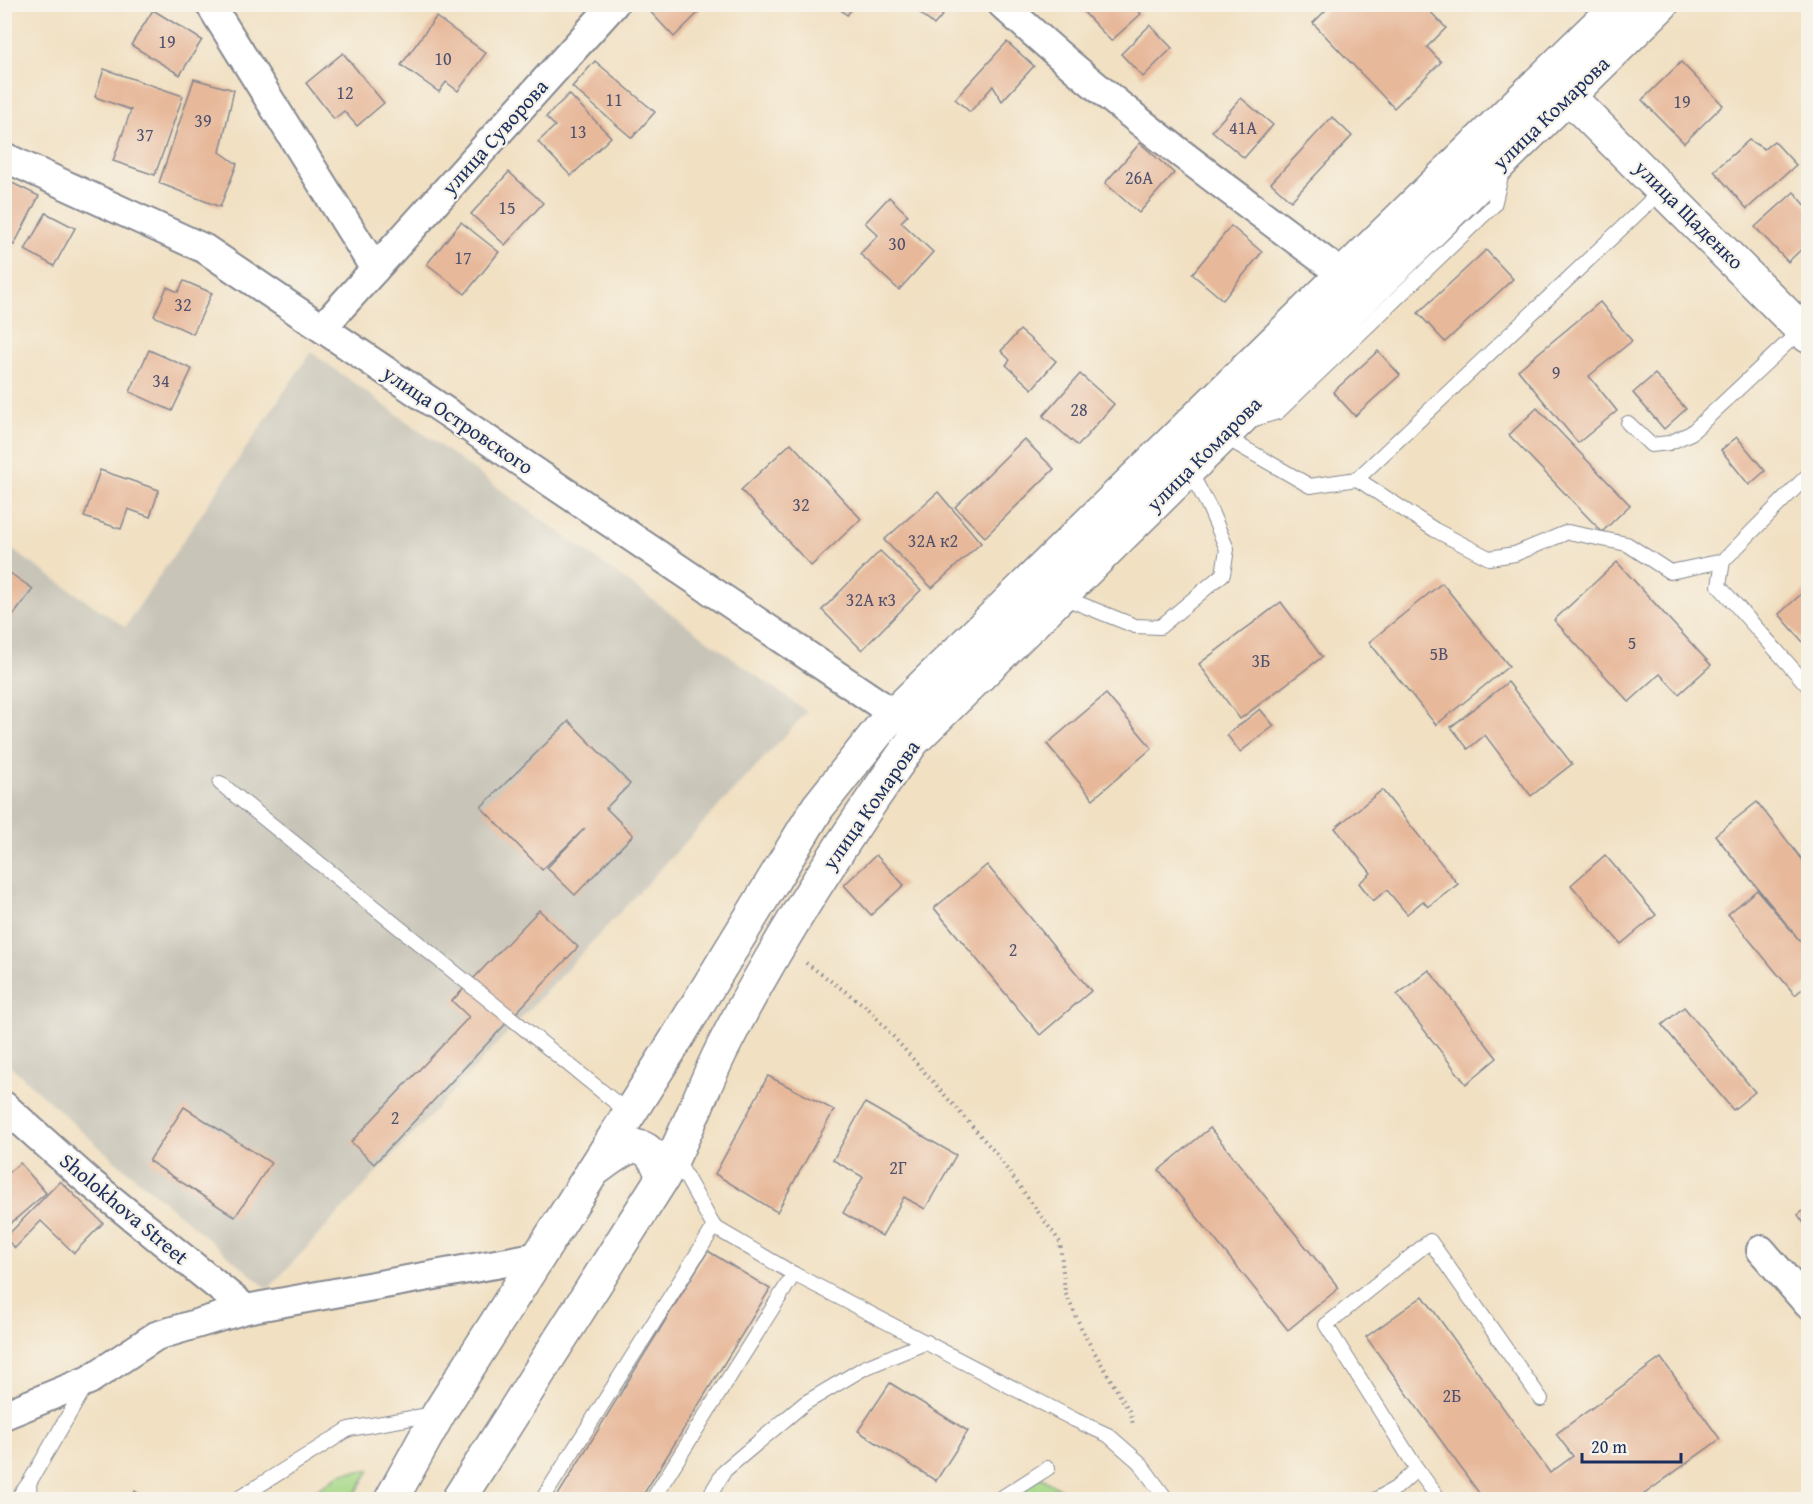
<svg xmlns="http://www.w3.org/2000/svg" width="1813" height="1504" viewBox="0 0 1813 1504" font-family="'Gentium Book Plus',serif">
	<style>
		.industrial { fill: #c8c4b8 }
		.green { fill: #a5d887; stroke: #608472; stroke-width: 1.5 }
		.building { fill: #e7b89a }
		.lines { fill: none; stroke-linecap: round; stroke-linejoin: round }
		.service-casing { stroke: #868890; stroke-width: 16 }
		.minor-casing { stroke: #868890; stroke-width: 32 }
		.tertiary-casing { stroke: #868890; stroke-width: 36 }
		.path { stroke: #868890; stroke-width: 4; stroke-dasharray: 1.5 4.5; stroke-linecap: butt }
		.service { stroke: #fff; stroke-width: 14 }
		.minor { stroke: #fff; stroke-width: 28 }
		.tertiary { stroke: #fff; stroke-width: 33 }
		.labels { text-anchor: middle; stroke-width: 4.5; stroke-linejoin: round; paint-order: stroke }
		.number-label { font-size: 18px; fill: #4e516d }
		.street-label { font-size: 21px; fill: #1b2f5e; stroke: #f7f3e8 }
	</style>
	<rect width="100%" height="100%" fill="#f7f3e8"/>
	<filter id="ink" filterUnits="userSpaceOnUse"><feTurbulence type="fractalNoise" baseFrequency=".0167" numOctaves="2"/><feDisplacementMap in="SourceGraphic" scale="12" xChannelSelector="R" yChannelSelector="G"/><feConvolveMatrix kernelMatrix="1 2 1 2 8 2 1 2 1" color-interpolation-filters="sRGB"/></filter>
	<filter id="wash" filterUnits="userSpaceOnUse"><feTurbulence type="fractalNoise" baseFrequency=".008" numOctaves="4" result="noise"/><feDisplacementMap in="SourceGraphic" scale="24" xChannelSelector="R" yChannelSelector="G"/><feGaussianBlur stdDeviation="1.35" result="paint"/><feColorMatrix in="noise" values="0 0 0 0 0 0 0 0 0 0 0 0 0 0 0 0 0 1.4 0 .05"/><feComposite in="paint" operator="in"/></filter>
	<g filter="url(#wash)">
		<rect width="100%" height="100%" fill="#f1e0c2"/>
		<path class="industrial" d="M311 352 807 712 268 1289 98 1146 5 1061V545L125 627Z"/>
		<g class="green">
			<path d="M370 1470 352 1499H303L342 1473Z"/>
			<path d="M1040 1477 1077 1499 1008 1500Z"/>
		</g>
		<g id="blocks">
			<g class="building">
				<path d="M643 4H693L700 11 674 37Z"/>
				<path d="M833 4H856L847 15Z"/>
				<path d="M909 4H952L934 25Z"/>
				<path d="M1076 4H1133L1141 14 1111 41Z"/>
				<path d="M1332 4H1392L1395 7 1398 4H1423L1446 28 1427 47 1441 62 1394 108 1313 23Z"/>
				<path d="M153 10 202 40 180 75 131 45Z"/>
				<path d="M436 17 486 53 458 91 446 82 439 92 401 65Z"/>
				<path d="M1150 25 1172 48 1143 77 1121 54Z"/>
				<path d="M1007 42 1034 66 1002 101 993 86 970 112 955 99Z"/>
				<path d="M343 53 384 103 357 126 344 111 334 119 306 83Z"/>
				<path d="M595 61 655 112 632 138 572 87Z"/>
				<path d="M1681 62 1723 105 1684 143 1642 100Z"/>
				<path d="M104 69 183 96 155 175 113 161 131 110 95 97Z"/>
				<path d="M194 79 234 90 220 152 237 164 220 207 159 183Z"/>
				<path d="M569 94 611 137 571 176 538 142 555 126 546 117Z"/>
				<path d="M1241 98 1273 125 1244 158 1212 131Z"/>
				<path d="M1332 117 1352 136 1291 201 1271 183Z"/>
				<path d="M1749 140 1764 149 1774 141 1796 165 1747 209 1714 171Z"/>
				<path d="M1140 143 1174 173 1139 213 1105 183Z"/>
				<path d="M509 172 543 203 505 245 471 214Z"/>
				<path d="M4 179 39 196 14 245 4 241Z"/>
				<path d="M1794 192 1808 208V243L1788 262 1755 227Z"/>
				<path d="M889 197 908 215 901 222 933 252 899 290 860 254 878 235 865 223Z"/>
				<path d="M46 213 75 228 54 266 25 250Z"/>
				<path d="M461 222 499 252 465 294 427 264Z"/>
				<path d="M1231 226 1262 252 1223 300 1192 274Z"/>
				<path d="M1486 250 1513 279 1445 342 1418 313Z"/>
				<path d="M184 281 212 293 193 334 154 316 167 287 178 292Z"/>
				<path d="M1600 302 1632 341 1589 376 1617 411 1578 443 1518 370Z"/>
				<path d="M1020 330 1056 361 1032 389 1006 365 1010 360 1001 351Z"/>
				<path d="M149 350 192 369 172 411 130 392Z"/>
				<path d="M1378 351 1400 375 1355 416 1333 392Z"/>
				<path d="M1080 374 1114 404 1078 446 1043 416Z"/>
				<path d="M1655 374 1686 409 1664 429 1633 393Z"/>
				<path d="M1537 408 1630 505 1602 532 1509 435Z"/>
				<path d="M1737 437 1765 471 1749 485 1721 450Z"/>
				<path d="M1024 439 1054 469 985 537 955 507Z"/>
				<path d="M791 443 861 519 811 566 741 490Z"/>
				<path d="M100 470 159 490 150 517 128 509 121 529 84 517Z"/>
				<path d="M938 492 981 543 932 588 884 540Z"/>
				<path d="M880 551 921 590 862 650 822 610Z"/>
				<path d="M1617 562 1711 665 1679 694 1660 674 1629 702 1554 620Z"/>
				<path d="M4 569 33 589 4 628Z"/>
				<path d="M1442 583 1509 666 1436 725 1369 642Z"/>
				<path d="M1808 588V648L1779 614Z"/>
				<path d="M1281 602 1322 657 1240 719 1199 664Z"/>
				<path d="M1508 682 1572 764 1531 796 1485 735 1468 749 1451 727Z"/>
				<path d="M1106 694 1152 748 1093 799 1047 744Z"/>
				<path d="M1260 709 1274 726 1240 752 1227 735Z"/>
				<path d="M569 721 630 784 606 808 633 835 575 895 547 868 585 828 542 870 481 807Z"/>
				<path d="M1382 790 1458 884 1428 907 1423 901 1407 914 1387 890 1373 901 1359 883 1371 873 1335 828Z"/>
				<path d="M1757 802 1808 867V984L1795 995 1728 914 1757 890 1800 941 1715 835Z"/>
				<path d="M1808 833V849L1801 840Z"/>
				<path d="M876 855 904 885 871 915 844 885Z"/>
				<path d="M1605 855 1656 915 1621 944 1571 885Z"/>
				<path d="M987 865 1091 991 1040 1035 934 908Z"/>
				<path d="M539 910 578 947 374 1164 351 1142 469 1017 452 1001Z"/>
				<path d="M1429 970 1497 1058 1466 1084 1397 995Z"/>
				<path d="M1684 1007 1755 1092 1733 1110 1662 1025Z"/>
				<path d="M768 1076 834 1110 777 1212 715 1174Z"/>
				<path d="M865 1103 956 1155 925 1209 904 1197 882 1236 843 1213 863 1177 833 1160Z"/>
				<path d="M184 1107 271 1163 235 1217 149 1161Z"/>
				<path d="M1210 1128 1339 1288 1288 1330 1159 1170Z"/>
				<path d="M20 1163 46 1193 4 1229V1176Z"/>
				<path d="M60 1181 103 1223 74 1253 41 1221 15 1248 5 1238Z"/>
				<path d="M1808 1207V1229L1798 1215Z"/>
				<path d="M708 1251 770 1289 640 1500H555Z"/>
				<path d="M1423 1296 1550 1473 1573 1456 1556 1434 1661 1358 1720 1439 1636 1500H1604L1599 1493 1590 1500H1484L1366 1337Z"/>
				<path d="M890 1383 968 1431 936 1481 858 1431Z"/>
				<path d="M135 1491 148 1500H130Z"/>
			</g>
		</g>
	</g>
	<g filter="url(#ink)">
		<use href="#blocks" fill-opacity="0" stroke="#868890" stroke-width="1.5"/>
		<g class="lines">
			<g class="service-casing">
				<g id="service">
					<path d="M1251 420 1278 412 1494 205 1502 172"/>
					<path d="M1628 423 1651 445 1669 443 1691 433 1802 329"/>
					<path d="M1223 436 1310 486 1357 479 1663 189"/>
					<path d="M1357 479 1435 530 1489 558 1515 554 1568 532 1627 544 1670 572 1723 561 1808 475"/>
					<path d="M1723 561 1719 586 1808 686"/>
					<path d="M1060 596 1135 626 1160 627 1223 574 1227 549 1209 507 1189 470"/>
					<path d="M220 783 630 1114"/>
					<path d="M714 1227 794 1274 1075 1420 1108 1435 1139 1462 1167 1500"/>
					<path d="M1417 1469 1440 1500"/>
					<path d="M16 1500 29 1483"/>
					<path d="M30 1500 29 1483 85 1387"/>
					<path d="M236 1500 349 1429 434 1414"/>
					<path d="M542 1500 714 1227 675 1157"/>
					<path d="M652 1500 794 1274"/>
					<path d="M707 1500 725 1470 805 1403 864 1368 927 1342"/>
					<path d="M998 1500 1048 1468"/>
					<path d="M1375 1500 1396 1488 1417 1469 1326 1325 1430 1241 1541 1399"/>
				</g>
			</g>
			<g class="minor-casing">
				<g id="minor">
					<path d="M210 4 375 269"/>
					<path d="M1002 4C1108 103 1227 188 1343 275"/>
					<path d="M4 157 205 249 894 714"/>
					<path d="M322 328 614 4"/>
					<path d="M4 1106 87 1180 246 1309"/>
					<path d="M1761 1250 1808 1304"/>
					<path d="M4 1415 89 1380 156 1336 246 1309 540 1256"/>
				</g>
			</g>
			<g class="tertiary-casing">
				<g id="tertiary">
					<path d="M1553 81 1808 336"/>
					<path d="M593 1171 674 1043 818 807 884 724 1619 4"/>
					<path d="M391 1500 439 1413 593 1171C623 1149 645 1127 663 1177"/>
					<path d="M458 1500 663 1177C686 1136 701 1091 722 1049 776 942 844 838 913 741L1662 4"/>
				</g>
			</g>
			<path class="path" d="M806 963 868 1008 993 1150 1060 1242 1065 1292 1085 1336 1131 1414 1133 1425"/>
			<use href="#service" class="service"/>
			<use href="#minor" class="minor"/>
			<use href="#tertiary" class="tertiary"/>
		</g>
	</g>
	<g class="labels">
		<g class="number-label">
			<text x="167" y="48">19</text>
			<text x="443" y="65">10</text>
			<text x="345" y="99">12</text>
			<text x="614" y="106">11</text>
			<text x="1682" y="108">19</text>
			<text x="203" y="127">39</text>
			<text x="1243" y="134">41А</text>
			<text x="578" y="138">13</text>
			<text x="145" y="141">37</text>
			<text x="1139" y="184">26А</text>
			<text x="507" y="214">15</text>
			<text x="897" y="250">30</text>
			<text x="463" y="264">17</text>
			<text x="183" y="311">32</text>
			<text x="1556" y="379">9</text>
			<text x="161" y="387">34</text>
			<text x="1079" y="416">28</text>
			<text x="801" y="511">32</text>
			<text x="933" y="547">32А к2</text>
			<text x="871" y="606">32А к3</text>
			<text x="1632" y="649">5</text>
			<text x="1439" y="660">5В</text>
			<text x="1261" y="667">3Б</text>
			<text x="1013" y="956">2</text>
			<text x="395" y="1124">2</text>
			<text x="898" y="1174">2Г</text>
			<text x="1452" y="1402">2Б</text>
		</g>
		<g class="street-label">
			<text transform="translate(1551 113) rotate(-44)" y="7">улица Комарова</text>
			<text transform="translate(495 137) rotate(-48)" y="7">улица Суворова</text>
			<text transform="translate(1689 215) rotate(45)" y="7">улица Щаденко</text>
			<text transform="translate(458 420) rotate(34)" y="7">улица Островского</text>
			<text transform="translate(1204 454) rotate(-45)" y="7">улица Комарова</text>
			<text transform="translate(871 805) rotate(-55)" y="7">улица Комарова</text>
			<text transform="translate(124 1209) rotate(40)" y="7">Sholokhova Street</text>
		</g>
	</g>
	<rect width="1813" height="1504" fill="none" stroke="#f7f3e8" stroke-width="24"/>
	<path d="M1582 1453v9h99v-9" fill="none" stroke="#1b2f5e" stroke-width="3"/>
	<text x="1591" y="1453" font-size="18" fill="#1b2f5e" stroke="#f7f3e8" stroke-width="4.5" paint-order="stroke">20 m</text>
</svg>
